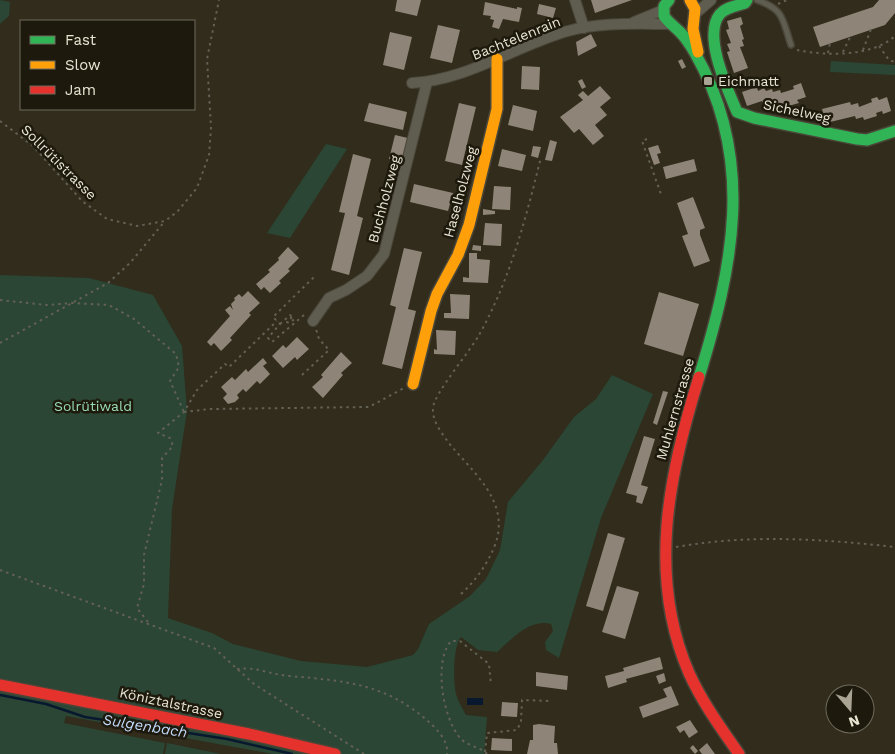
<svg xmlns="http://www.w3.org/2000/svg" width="895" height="754" viewBox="0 0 895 754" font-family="'Work Sans',sans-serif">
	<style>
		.green { fill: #2b4634 }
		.water { fill: #08192f }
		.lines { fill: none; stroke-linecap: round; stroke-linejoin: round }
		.stream { stroke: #08192f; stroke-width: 2.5 }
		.building { fill: #8f8478 }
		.lane-casing { stroke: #4a4639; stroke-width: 8 }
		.street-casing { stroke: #4a4639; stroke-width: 12 }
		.fast-casing { stroke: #4a4639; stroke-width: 14 }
		.slow-casing { stroke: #4a4639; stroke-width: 14 }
		.jam-casing { stroke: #4a4639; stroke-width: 14 }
		.path { stroke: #636055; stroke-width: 2; stroke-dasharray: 2.5 4; stroke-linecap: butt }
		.lane { stroke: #5f5c50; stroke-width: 5 }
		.street { stroke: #5f5c50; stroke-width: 10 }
		.fast { stroke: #30b455; stroke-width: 11 }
		.slow { stroke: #ff9f0a; stroke-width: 11 }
		.jam { stroke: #e5322d; stroke-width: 11 }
		.poi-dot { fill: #a9a493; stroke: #1d190c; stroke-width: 2 }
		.labels { text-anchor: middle; stroke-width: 5; stroke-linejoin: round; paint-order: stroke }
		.street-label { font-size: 14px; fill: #eae5d3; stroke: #1d190c }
		.poi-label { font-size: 14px; fill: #eae5d3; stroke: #1d190c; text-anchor: start }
		.park-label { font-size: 14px; fill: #98dbb4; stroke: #1d190c }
		.water-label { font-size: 15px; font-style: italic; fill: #c1d9fa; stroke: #1d190c }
	</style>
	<rect width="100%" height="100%" fill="#312c1b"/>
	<g class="green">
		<path d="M0 0 10 2 9 16 0 24Z"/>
		<path d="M831 61 895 65V75L830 72Z"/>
		<path d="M326 144 347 149 290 238 267 233Z"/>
		<path d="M0 275 89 278 153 295 182 346 187 411 172 509 168 618 212 633 233 644 301 661 367 667 413 655 418 649 429 624 470 596 486 579 500 550 508 502 543 460 574 417 596 399 612 375 653 394 601 518 559 658 546 650 545 642 553 631 551 624C530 618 512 639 497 652L478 650 461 637C453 646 453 681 456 694 458 701 463 709 466 715L487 717 484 754H273L66 716 64 723 165 743 163 754H0Z"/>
		<path d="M167 743 221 754H165Z"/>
	</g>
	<rect class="water" x="467" y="698" width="16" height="7"/>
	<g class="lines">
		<path class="stream" d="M0 695 46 704 85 717 227 739 292 754"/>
	</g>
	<g class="building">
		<path d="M397 0H421L417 16 395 11Z"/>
		<path d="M591 0H632L595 13Z"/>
		<path d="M879 0H895V13L885 25 820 47 813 27 873 7Z"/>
		<path d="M485 2 517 9V7L522 8 519 22 503 19 499 29 492 27 494 20 490 19 491 16 483 15Z"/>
		<path d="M539 4 556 8 553 18 537 14Z"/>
		<path d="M741 17 743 24 740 26 744 39 742 40 744 46 740 47 748 68 734 73 727 52 730 51 727 44 731 43 726 30 729 29 727 21Z"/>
		<path d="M438 25 460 30 452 63 430 58Z"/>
		<path d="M390 32 412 37 404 70 383 65Z"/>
		<path d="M591 34 597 46 578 56 576 42Z"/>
		<path d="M682 59 686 67 682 69 678 61Z"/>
		<path d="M522 66 540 67 539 90 521 89Z"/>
		<path d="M582 79 586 87 582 89 578 81Z"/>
		<path d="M801 83 806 97 797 100 799 103 785 107 784 104 770 105 769 102 763 104 762 101 747 106 742 92 757 87 758 91 764 88 766 91 772 89 773 92 780 90 781 93 794 89 793 86Z"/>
		<path d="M600 86 611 98 600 107 607 115 595 125 604 136 593 145 579 129 574 133 560 117 583 100 578 95 583 91 588 96Z"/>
		<path d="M877 97 879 100 887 97 891 111 883 114 882 111 876 113 877 116 864 120 863 117 856 119 855 116 826 123 822 109 850 102 851 105 858 103 859 107 872 102 871 99Z"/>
		<path d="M369 103 407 112 403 130 364 121Z"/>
		<path d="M459 103 476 107 462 165 445 161Z"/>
		<path d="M513 105 537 111 533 131 508 125Z"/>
		<path d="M395 135 408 138 402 162 389 159Z"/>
		<path d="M550 140 557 142 552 161 545 160Z"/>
		<path d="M658 145 661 153 657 154 660 163 654 165 648 148Z"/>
		<path d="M533 146 541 147 538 158 531 156Z"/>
		<path d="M502 149 526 155 522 171 498 166Z"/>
		<path d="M353 154 371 159 357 216 363 218 349 275 331 270 345 213 339 212Z"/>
		<path d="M694 159 697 171 666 179 663 167Z"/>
		<path d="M414 184 453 193 448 211 410 202Z"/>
		<path d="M494 186 511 187 510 210 492 209Z"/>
		<path d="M693 197 705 228 700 230V235L710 261 694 267 682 236 688 234 677 203Z"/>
		<path d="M483 209 495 211V214L483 215Z"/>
		<path d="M485 223 502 224 501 246 483 245Z"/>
		<path d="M473 245 481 246V251L472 250Z"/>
		<path d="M288 247 299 258 288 269 290 271 279 281 281 283 270 293 264 287 261 290 256 284 270 272 268 270 279 260 278 258Z"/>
		<path d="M404 248 422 252 408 309 416 311 402 369 382 364 396 307 390 305Z"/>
		<path d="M469 253H477V259L490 260 488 283 463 282V277L469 278Z"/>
		<path d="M248 291 260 303 249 313 251 315 230 338 232 340 221 351 214 343 211 346 207 342 230 316 225 310 230 306 233 310 231 304 235 300 234 298 239 294 242 297Z"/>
		<path d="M659 292 699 304 683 356 644 344Z"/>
		<path d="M450 294 470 295 469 319 444 318V313H451Z"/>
		<path d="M436 330 456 331 455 355 434 354V349L437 350Z"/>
		<path d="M297 337 309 349 297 360 295 357 283 368 272 356 283 345 286 348Z"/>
		<path d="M341 352 352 363 341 373 343 375 323 398 312 387 323 377 321 375Z"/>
		<path d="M263 358 267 363 263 366 270 374 260 384 257 381 246 392 243 389 237 395 239 398 235 402 228 404 223 398 227 394 221 387 232 377 235 380 246 369 248 372Z"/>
		<path d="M663 391 668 392 657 425 653 423Z"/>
		<path d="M644 436 655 439 641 485 648 487 642 504 636 502 637 496 626 493Z"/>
		<path d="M608 533 625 538 603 611 586 606Z"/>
		<path d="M617 586 639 592 625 639 602 632Z"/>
		<path d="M660 657 663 669 626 679 627 682 608 688 605 676 624 671 623 668Z"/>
		<path d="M536 672 568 676 567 690 536 686Z"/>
		<path d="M664 673 666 681 659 684 656 676Z"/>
		<path d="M671 686 679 705 643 718 639 707 667 697 663 689Z"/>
		<path d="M502 702 518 703 517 717 501 716Z"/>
		<path d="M690 720 698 732 689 738 684 730 680 733 676 727Z"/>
		<path d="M539 724 555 726 554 743H557L558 754H527L530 740H533V725Z"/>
		<path d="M492 738 512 739V751L491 750Z"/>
		<path d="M707 743 715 754H702L699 750Z"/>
		<path d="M693 745 698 751 695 754 690 748Z"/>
	</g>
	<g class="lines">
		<g class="lane-casing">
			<path id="lane" d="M757 0C785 10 782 19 791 45"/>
		</g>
		<g class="street-casing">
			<g id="street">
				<path d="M575 0 584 28"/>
				<path d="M695 14 711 0"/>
				<path d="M634 22 663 10"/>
				<path d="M412 83C468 80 515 46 568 31 600 22 636 24 668 24"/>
				<path d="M313 321 329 298 346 290 367 276 384 254 427 82"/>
			</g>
		</g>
		<g class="fast-casing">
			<g id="fast">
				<path d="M669 0 664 6V16C668 22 674 26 680 32 686 38 691 46 695 53 756 160 733 267 699 377"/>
				<path d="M747 0 745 3C737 6 726 7 720 14 702 35 728 90 737 112L754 118 857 139 867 140 895 131"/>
			</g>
		</g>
		<g class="slow-casing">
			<g id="slow">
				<path d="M690 0 695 9 693 29 698 52"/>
				<path d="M413 384 431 311 437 294 458 255 469 225 497 109V59"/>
			</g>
		</g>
		<g class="jam-casing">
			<g id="jam">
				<path d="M699 377C669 473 647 576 689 673 702 702 721 728 739 754"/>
				<path d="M0 685 249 734 335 754"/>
			</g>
		</g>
		<g class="path">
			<path d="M778 4 787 0"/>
			<path d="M879 46 889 60 895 62"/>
			<path d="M797 50C826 56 872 57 895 36"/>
			<path d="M863 50 871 29"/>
			<path d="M843 52 850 37"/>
			<path d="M828 53 830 43"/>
			<path d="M0 121 33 146 82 201 107 219 137 226 165 221 177 212 197 188 209 155 211 128 207 59 219 0"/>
			<path d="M647 139 642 141 662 197"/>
			<path d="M0 300 47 305 72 303 109 305 134 319 176 354 179 367 170 381 184 412"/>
			<path d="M304 315 272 342 268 338 280 324 273 317 314 277"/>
			<path d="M292 317 287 322 289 323 293 320 295 322"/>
			<path d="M280 324 290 315 292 317"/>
			<path d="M0 343 108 283 130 263 165 221"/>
			<path d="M302 375 329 350 319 339 316 329"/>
			<path d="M184 412 209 409 369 407 404 388"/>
			<path d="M676 547C749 534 822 539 895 547"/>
			<path d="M0 570 214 648 254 684 364 754"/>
			<path d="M461 594C476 580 487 565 495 545 511 501 473 473 448 442 441 432 432 421 433 408 433 395 471 350 479 335 510 280 526 218 541 157"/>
			<path d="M148 622 137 608 144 584V555L162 480V458L173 446 170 438 158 433 184 412 197 390 225 364 229 367 277 321"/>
			<path d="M237 669C256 666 271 675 290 676 345 681 385 683 429 722 437 729 449 742 447 754"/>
			<path d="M485 752 487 733 517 730 521 722 522 700 551 701"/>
			<path d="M487 754C480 747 468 746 461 739 443 720 433 662 451 641H460L489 664 491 685"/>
		</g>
		<use href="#lane" class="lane"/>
		<use href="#street" class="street"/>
		<use href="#fast" class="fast"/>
		<use href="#slow" class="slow"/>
		<use href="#jam" class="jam"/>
	</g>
	<rect class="poi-dot" x="703" y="76" width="10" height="10" rx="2.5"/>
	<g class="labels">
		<g class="street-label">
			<text transform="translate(516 38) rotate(-22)" y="5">Bachtelenrain</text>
			<text transform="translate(797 111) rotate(12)" y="5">Sichelweg</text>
			<text transform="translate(59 162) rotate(45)" y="5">Sollrütistrasse</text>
			<text transform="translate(460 192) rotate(-75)" y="5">Haselholzweg</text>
			<text transform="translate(384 199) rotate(-75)" y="5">Buchholzweg</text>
			<text transform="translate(675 409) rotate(-74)" y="5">Muhlernstrasse</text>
			<text transform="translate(171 703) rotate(12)" y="5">Köniztalstrasse</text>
		</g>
		<g class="poi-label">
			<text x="718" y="86">Eichmatt</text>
		</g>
		<g class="park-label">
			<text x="93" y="411">Solrütiwald</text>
		</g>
		<g class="water-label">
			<text transform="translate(145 726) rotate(9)" y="5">Sulgenbach</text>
		</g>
	</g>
	<rect x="20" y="20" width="175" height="90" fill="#1d190c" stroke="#6f6b5c"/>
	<rect x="30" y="36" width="25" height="8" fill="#30b455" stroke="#6f6b5c"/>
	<text x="65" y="45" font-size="15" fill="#eae5d3">Fast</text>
	<rect x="30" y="61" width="25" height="8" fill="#ff9f0a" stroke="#6f6b5c"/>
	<text x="65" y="70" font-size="15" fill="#eae5d3">Slow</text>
	<rect x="30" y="86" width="25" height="8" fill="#e5322d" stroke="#6f6b5c"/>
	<text x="65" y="95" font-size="15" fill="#eae5d3">Jam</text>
	<g transform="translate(850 709) rotate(161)"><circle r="24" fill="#1d190c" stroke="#6f6b5c"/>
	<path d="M0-4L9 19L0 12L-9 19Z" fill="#a9a493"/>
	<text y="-8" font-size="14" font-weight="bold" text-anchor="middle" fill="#eae5d3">N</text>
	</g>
</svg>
